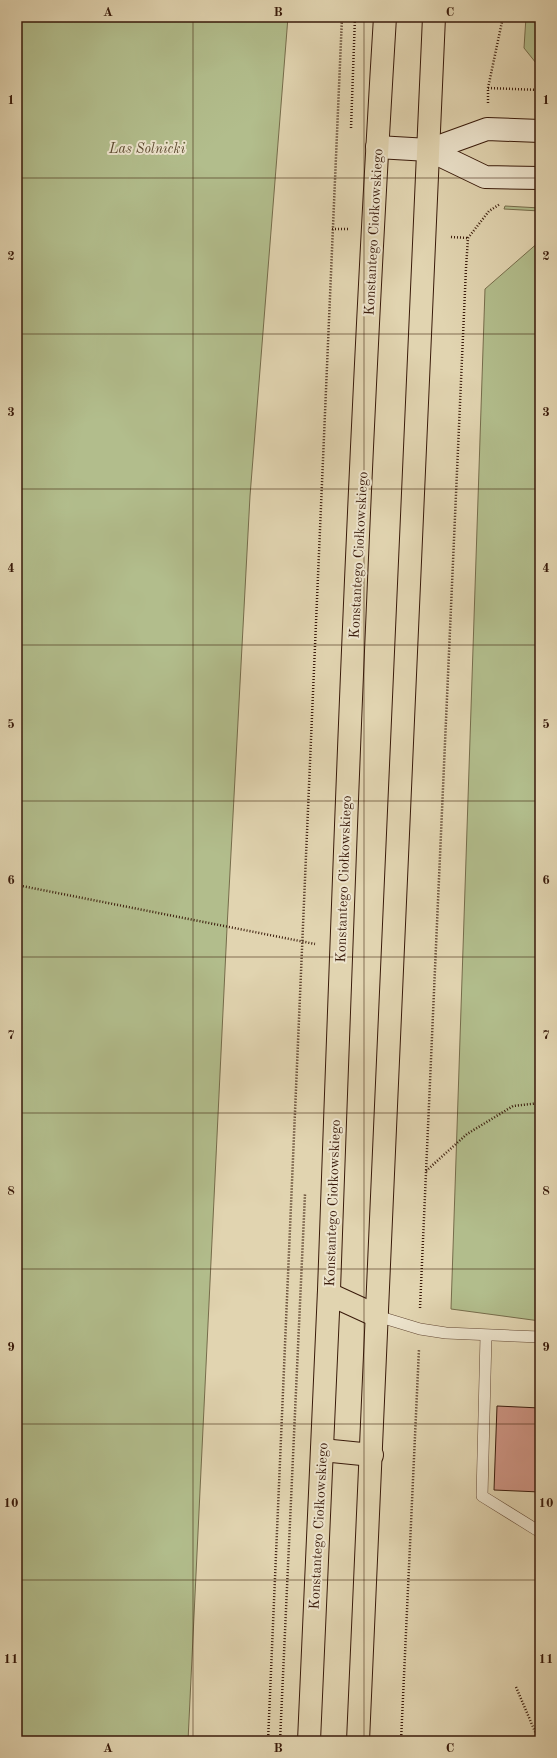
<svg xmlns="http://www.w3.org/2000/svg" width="557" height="1758" viewBox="0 0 557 1758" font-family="'Old Standard TT',serif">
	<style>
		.green { fill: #b2bd8c; stroke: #766c4b }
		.building { fill: #ce9484; stroke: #391a0a }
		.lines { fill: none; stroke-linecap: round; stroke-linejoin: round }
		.service-casing { stroke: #634834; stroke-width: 12 }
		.secondary-casing { stroke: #391a0a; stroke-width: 24 }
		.primary-casing { stroke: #391a0a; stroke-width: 24 }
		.path { stroke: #391a0a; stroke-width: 2.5; stroke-dasharray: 1 2; stroke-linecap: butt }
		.service { stroke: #ece3cc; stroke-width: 11 }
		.secondary { stroke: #ece3cc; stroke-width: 22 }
		.primary { stroke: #e1d4b0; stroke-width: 22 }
		.grid { fill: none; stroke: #391a0a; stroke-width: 1; stroke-opacity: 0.55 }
		.labels { text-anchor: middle; stroke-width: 4; stroke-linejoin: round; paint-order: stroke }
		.park-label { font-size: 14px; font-style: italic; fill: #5d4b31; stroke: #ece3cc }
		.street-label { font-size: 14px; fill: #391a0a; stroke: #ece3cc }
		.neatline { fill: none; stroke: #391a0a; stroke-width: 1.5 }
		.grid-label { font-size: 13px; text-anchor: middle; font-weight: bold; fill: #391a0a }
	</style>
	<rect width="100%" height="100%" fill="#e1d4b0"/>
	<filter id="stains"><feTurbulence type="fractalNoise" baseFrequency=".005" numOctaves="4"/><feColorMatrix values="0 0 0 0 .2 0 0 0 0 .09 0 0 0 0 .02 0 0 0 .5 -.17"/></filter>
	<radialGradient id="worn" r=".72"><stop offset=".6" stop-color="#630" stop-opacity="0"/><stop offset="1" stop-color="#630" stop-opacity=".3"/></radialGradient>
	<g class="green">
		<path d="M17 17H288L250 496 227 928 188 1741H17Z"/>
		<path d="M526 17H540V68L524 48Z"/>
		<path d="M505 206 540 208V211L504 209Z"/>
		<path d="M540 241V1321L451 1309 485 289Z"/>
	</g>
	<path class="building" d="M497 1406 540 1408V1492L494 1490Z"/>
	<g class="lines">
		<g class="service-casing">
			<g id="service">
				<path d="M377 1316 420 1329 446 1333 540 1337"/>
				<path d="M486 1336 482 1496 540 1532"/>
			</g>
		</g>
		<g class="secondary-casing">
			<g id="secondary">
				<path d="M377 147 429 150 485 177 540 178"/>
				<path d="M429 150 487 129 540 131"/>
			</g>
		</g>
		<g class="primary-casing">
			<g id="primary">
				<path d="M329 1294 377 1316"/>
				<path d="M322 1450 372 1455"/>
				<path d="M309 1741C315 1591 323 1441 329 1290 344 866 359 441 385 17"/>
				<path d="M358 1741 434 17"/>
			</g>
		</g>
		<g class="path">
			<path d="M488 88 540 90"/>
			<path d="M488 103V88L503 17"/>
			<path d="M351 128 355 17"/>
			<path d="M332 229H348"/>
			<path d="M451 237 468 238"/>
			<path d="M17 885 315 944"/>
			<path d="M426 1171 467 1134 513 1106 540 1103"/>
			<path d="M420 1308 466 268 468 238 489 211 500 204"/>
			<path d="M516 1687 539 1741"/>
			<path d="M268 1741 342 17"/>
			<path d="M280 1741 305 1194"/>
			<path d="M401 1741 419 1349"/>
		</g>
		<use href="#service" class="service"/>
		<use href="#secondary" class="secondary"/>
		<use href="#primary" class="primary"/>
	</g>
	<path class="grid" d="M193 17V1741M364 17V1741M17 178H540M17 334H540M17 489H540M17 645H540M17 801H540M17 957H540M17 1113H540M17 1269H540M17 1424H540M17 1580H540"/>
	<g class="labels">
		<g class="park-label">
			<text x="147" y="153">Las Solnicki</text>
		</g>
		<g class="street-label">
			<text transform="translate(373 232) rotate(-87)" y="5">Konstantego Ciołkowskiego</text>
			<text transform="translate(358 555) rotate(-87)" y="5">Konstantego Ciołkowskiego</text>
			<text transform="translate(343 879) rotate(-88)" y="5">Konstantego Ciołkowskiego</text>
			<text transform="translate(332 1203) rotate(-88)" y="5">Konstantego Ciołkowskiego</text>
			<text transform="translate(318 1526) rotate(-87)" y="5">Konstantego Ciołkowskiego</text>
		</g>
	</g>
	<rect width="557" height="1758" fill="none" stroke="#e1d4b0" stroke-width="44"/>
	<rect x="22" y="22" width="513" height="1714" class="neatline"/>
	<g class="grid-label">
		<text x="108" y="16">A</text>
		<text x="278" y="16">B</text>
		<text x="450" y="16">C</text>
		<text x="11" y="104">1</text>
		<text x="546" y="104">1</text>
		<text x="11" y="260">2</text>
		<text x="546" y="260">2</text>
		<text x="11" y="416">3</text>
		<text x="546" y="416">3</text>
		<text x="11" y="572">4</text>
		<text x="546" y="572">4</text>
		<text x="11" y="728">5</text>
		<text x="546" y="728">5</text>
		<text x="11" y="884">6</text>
		<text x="546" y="884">6</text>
		<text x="11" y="1039">7</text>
		<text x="546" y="1039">7</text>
		<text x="11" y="1195">8</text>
		<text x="546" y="1195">8</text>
		<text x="11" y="1351">9</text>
		<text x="546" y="1351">9</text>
		<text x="11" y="1507">10</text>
		<text x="546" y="1507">10</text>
		<text x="11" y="1663">11</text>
		<text x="546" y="1663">11</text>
		<text x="108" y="1752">A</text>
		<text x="278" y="1752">B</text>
		<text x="450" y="1752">C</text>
	</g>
	<rect width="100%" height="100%" filter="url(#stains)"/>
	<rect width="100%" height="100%" fill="url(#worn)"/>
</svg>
